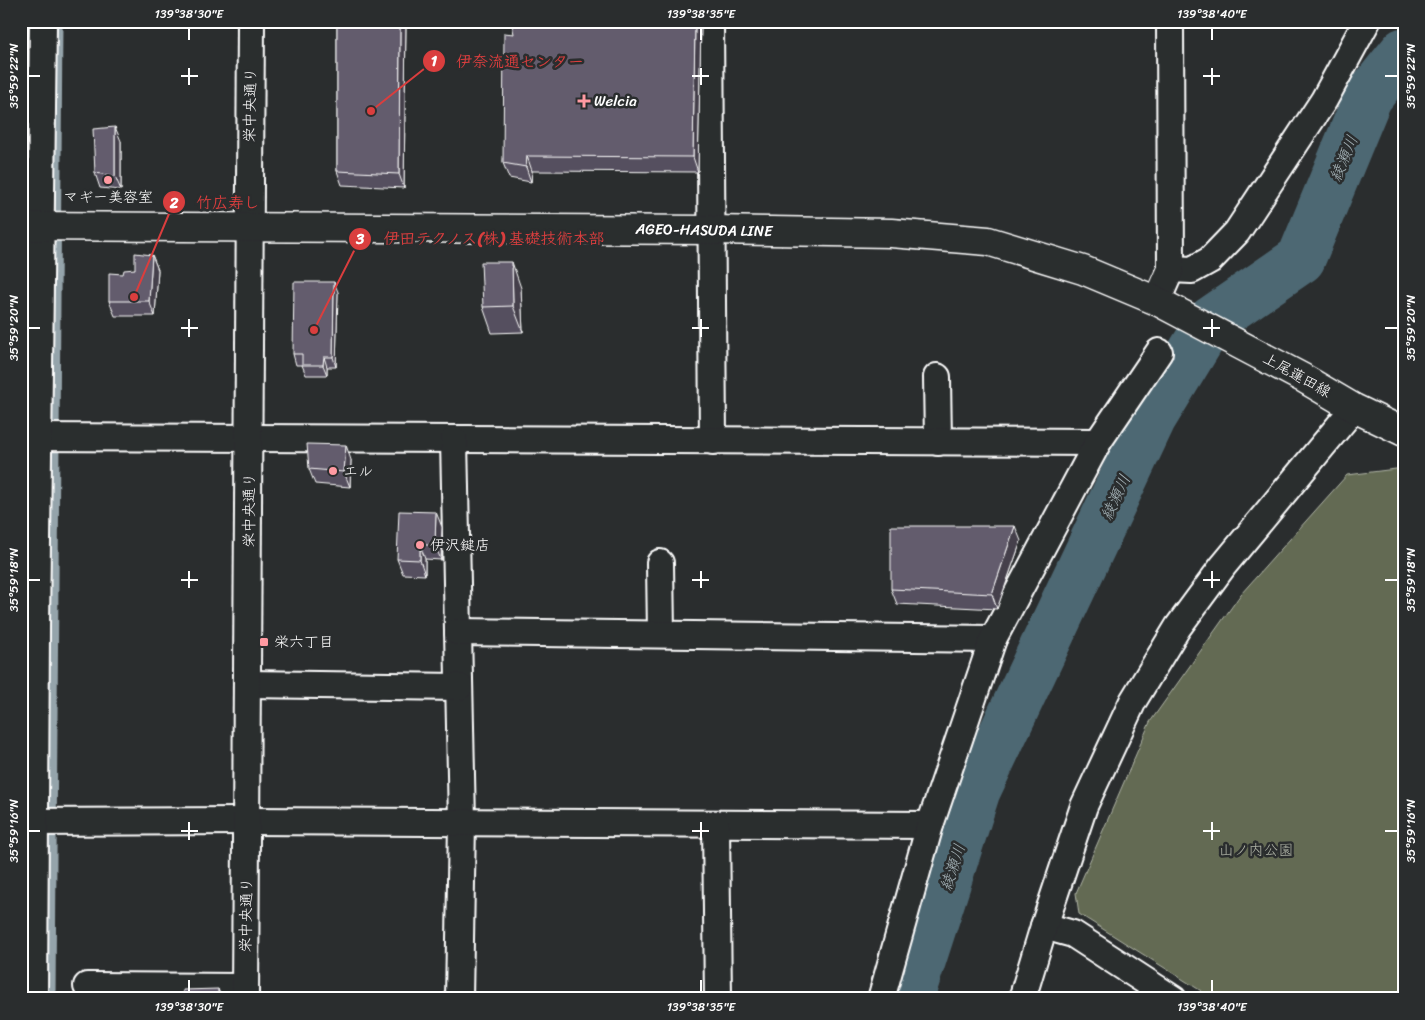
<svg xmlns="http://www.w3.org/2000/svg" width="1425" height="1020" viewBox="0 0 1425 1020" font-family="Sriracha,'Klee One',sans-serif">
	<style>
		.green { fill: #636b52; stroke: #b1b5a8 }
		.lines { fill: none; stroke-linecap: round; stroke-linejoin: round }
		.stream { stroke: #95a4ab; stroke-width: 9 }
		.river { stroke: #4e6873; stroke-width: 49 }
		.minor-casing { stroke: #fff; stroke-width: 30 }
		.major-casing { stroke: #fff; stroke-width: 31 }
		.minor { stroke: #2a2d2e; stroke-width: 26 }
		.major { stroke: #2a2d2e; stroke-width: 28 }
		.wall { fill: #554f5e; stroke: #fff }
		.shaded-wall { fill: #45404c; stroke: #fff }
		.building { fill: #635c6d; stroke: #fff }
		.ticks { fill: none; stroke: #fff; stroke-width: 2 }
		.poi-dot { fill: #ff9aa2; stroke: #2a2d2e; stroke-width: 2 }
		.labels { text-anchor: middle; stroke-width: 5; stroke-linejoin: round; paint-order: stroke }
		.poi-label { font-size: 15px; fill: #fff; stroke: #2a2d2e; text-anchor: start }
		.street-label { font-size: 15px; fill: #fff; stroke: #2a2d2e }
		.park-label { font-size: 15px; fill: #b1b5a8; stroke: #2a2d2e }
		.water-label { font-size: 16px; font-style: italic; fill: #a6b4b9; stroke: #2a2d2e }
		.leader { fill: none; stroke: #da3e3e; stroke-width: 2 }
		.callout-dot { fill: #da3e3e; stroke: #2a2d2e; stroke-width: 2 }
		.mark-label { font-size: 15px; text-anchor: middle; font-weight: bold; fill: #fff }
		.callout-label { font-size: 16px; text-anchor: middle; font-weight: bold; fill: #da3e3e; stroke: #2a2d2e; stroke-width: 5; stroke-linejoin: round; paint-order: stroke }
		.neatline { fill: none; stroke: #fff; stroke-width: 2 }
		.ticks-label { font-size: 12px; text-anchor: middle; fill: #fff }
	</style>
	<rect width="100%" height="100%" fill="#2a2d2e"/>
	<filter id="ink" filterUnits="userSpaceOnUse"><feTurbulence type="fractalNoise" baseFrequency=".02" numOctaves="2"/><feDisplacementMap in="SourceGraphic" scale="10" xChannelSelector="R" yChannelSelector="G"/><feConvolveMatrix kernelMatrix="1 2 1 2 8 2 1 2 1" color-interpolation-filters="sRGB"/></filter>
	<g filter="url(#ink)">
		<g class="green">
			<path d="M21 448H25L23 618H21Z"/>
			<path d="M1404 468V999H1214L1079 914 1076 893 1150 722 1241 594 1347 475Z"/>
		</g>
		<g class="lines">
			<path class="stream" d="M51 999 58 21"/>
			<path class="river" d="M909 999 976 791 1152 418 1211 321 1301 259 1368 97 1404 52"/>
			<g class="minor-casing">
				<g id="minor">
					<path d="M710 21 713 441"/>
					<path d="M1171 269 1192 270 1210 260 1237 232 1324 100 1367 21"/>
					<path d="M1157 301 1171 269 1170 21"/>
					<path d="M937 377 938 442"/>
					<path d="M21 437 1098 442"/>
					<path d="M454 440 462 822 459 999"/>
					<path d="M660 563 661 634"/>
					<path d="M458 632 993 639"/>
					<path d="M248 684 459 687"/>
					<path d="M21 822 247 821 930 825"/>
					<path d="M716 824 718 999"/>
					<path d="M1044 926 1073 934 1173 999"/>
					<path d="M87 986 245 987"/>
					<path d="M34 999 36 627 43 21"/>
					<path d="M245 999 251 21"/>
					<path d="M881 999 930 825 993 639 1098 442 1159 352"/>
					<path d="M1022 999 1044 926 1084 806 1133 701 1178 627 1223 566 1354 408"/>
				</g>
			</g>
			<g class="major-casing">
				<path id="major" d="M21 226 712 230 891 233 988 241 1083 270 1157 301 1303 378 1354 408 1404 432"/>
			</g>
			<use href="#minor" class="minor"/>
			<use href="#major" class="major"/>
		</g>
		<g class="wall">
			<path d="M337 21H406L404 188 342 185 337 171Z"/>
			<path d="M538 21H701L698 172 532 171 531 182 509 178 503 163 514 34 538 23Z"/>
			<path d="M21 81 27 96 28 174H21Z"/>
			<path d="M121 141V190L100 188 95 173Z"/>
			<path d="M152 255 158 270 155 316H115L109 301 123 274 135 269Z"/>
			<path d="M521 288 523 332 492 333 483 307Z"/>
			<path d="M338 292 336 367H327V375H306L302 365H296L293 354Z"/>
			<path d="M351 460 350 487 315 484 309 469Z"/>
			<path d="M442 527 441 560 425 559V575L403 574 397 559Z"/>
			<path d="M1021 541 997 609 897 604 891 589Z"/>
		</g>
		<g class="shaded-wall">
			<path d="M400 21H406L404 188 399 174Z"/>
			<path d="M695 21H701L698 172 693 157Z"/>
			<path d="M22 81 27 96 28 174 22 159Z"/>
			<path d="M115 127 121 141V190L115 176Z"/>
			<path d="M527 156 532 171 531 182 526 167Z"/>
			<path d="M152 255 158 270 155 316 149 301Z"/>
			<path d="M512 262 521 288 523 332 513 306Z"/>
			<path d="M334 282 338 292 336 367 333 357Z"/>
			<path d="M324 357 327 367V375L323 365Z"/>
			<path d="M346 445 351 460 350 487 344 472Z"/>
			<path d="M436 512 442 527 441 560 435 545Z"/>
			<path d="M1015 526 1021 541 997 609 992 594Z"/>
			<path d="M420 545 425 559V575L420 560Z"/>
			<path d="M218 989 222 999H218Z"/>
		</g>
		<g class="building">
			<path d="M337 21H400L399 174 337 171Z"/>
			<path d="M538 21H695L693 157 527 156 526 167 503 163 504 33 514 34 512 24 538 23Z"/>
			<path d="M21 81 22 159H21Z"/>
			<path d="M115 127V176L95 173 93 129Z"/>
			<path d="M135 253 152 255 149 301H109V273L123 274 124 270 135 269Z"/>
			<path d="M481 262H512L513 306 483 307Z"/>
			<path d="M294 282H334L333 357H324L323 365H302V354H293Z"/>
			<path d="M307 444 346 445 344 472 309 469Z"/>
			<path d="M399 511 436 512 435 545H420V560L397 559Z"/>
			<path d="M891 526H1015L992 594 891 589Z"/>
			<path d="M218 989V999H183V990Z"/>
		</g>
	</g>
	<path class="ticks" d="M189 28V40M701 28V40M1212 28V40M189 68V85M701 68V85M1212 68V85M28 76H40M181 76H198M692 76H709M1203 76H1220M1385 76H1398M189 319V337M701 319V337M1212 319V337M28 328H40M181 328H198M692 328H709M1203 328H1220M1385 328H1398M189 571V588M701 571V588M1212 571V588M28 580H40M181 580H198M692 580H709M1203 580H1220M1385 580H1398M189 822V840M701 822V840M1212 822V840M28 831H40M181 831H198M692 831H709M1203 831H1220M1385 831H1398M189 980V992M701 980V992M1212 980V992"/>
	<g class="poi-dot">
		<path d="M581.5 93.5h5v5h5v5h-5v5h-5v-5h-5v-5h5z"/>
		<circle cx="108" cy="180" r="5"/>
		<circle cx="333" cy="471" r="5"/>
		<circle cx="420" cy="545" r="5"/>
		<rect x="259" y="637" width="10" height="10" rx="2.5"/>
	</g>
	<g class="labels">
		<g class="poi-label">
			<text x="594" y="106">Welcia</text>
			<text x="108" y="202" text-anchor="middle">マギー美容室</text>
			<text x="343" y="476">エル</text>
			<text x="430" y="550">伊沢鍵店</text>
			<text x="274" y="647">栄六丁目</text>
		</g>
		<g class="street-label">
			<text transform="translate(250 105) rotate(-89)" y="5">栄中央通り</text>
			<text transform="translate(704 230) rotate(1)" y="5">AGEO-HASUDA LINE</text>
			<text transform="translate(1297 375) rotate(29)" y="5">上尾蓮田線</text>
			<text transform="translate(249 510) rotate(-90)" y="5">栄中央通り</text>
			<text transform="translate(246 915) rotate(-89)" y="5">栄中央通り</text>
		</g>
		<g class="park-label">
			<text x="1256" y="855">山ノ内公園</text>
		</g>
		<g class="water-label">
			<text transform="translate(1343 158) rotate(-67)" y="6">綾瀬川</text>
			<text transform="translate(1115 497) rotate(-65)" y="6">綾瀬川</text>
			<text transform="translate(952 867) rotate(-72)" y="6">綾瀬川</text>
		</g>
	</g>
	<path class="leader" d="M371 111L434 61M134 297L174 202M314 330L360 239"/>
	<g class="callout-dot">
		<circle cx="371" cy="111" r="5"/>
		<circle cx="134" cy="297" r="5"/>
		<circle cx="314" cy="330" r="5"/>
		<circle cx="434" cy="61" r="12"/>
		<circle cx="174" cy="202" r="12"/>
		<circle cx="360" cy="239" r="12"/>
	</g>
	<g class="mark-label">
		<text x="434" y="66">1</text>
		<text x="174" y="208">2</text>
		<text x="360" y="244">3</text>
	</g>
	<g class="callout-label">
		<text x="520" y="67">伊奈流通センター</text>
		<text x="228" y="208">竹広寿し</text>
		<text x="494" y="244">伊田テクノス(株) 基礎技術本部</text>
	</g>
	<rect width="1425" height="1020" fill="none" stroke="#2a2d2e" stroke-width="55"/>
	<rect x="28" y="28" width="1370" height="964" class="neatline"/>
	<g class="ticks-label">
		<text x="189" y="18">139°38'30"E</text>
		<text x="701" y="18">139°38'35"E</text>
		<text x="1212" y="18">139°38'40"E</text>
		<text transform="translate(14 76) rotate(-90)" y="4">35°59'22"N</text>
		<text transform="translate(1411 76) rotate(-90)" y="4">35°59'22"N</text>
		<text transform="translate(14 328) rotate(-90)" y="4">35°59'20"N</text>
		<text transform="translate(1411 328) rotate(-90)" y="4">35°59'20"N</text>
		<text transform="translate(14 580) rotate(-90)" y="4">35°59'18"N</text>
		<text transform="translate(1411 580) rotate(-90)" y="4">35°59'18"N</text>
		<text transform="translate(14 831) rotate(-90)" y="4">35°59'16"N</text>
		<text transform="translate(1411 831) rotate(-90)" y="4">35°59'16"N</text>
		<text x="189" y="1011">139°38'30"E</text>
		<text x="701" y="1011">139°38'35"E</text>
		<text x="1212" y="1011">139°38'40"E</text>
	</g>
</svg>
